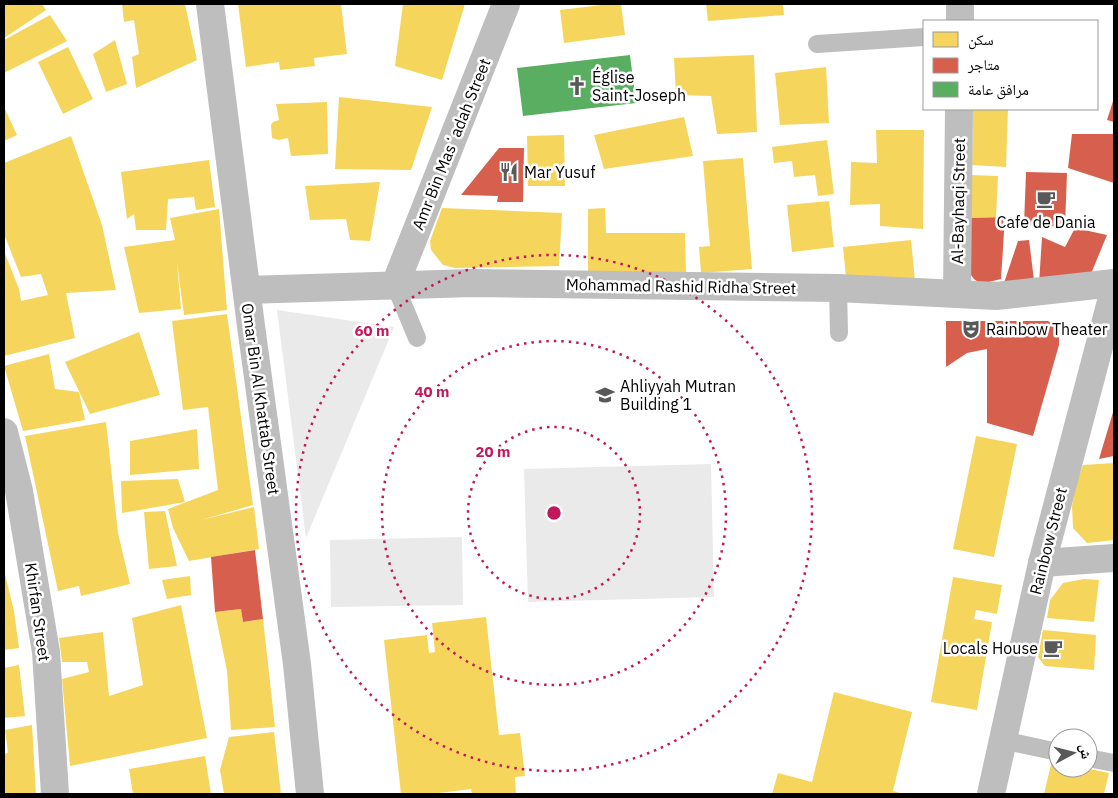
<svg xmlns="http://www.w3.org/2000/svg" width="1118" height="798" viewBox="0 0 1118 798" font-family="'IBM Plex Sans','Noto Naskh Arabic',sans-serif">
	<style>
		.green { fill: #eaeaea }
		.homes { fill: #f6d55c }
		.shops { fill: #d6604d }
		.public { fill: #5aae61 }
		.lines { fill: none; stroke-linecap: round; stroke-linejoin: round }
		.service { stroke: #bebebe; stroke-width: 18 }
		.minor { stroke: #bebebe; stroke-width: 28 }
		.tertiary { stroke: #bebebe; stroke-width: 28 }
		.ring { fill: none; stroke: #c2185b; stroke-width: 2.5; stroke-dasharray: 2.5 5 }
		.labels { text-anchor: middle; stroke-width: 5; stroke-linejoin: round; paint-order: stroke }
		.poi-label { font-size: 16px; fill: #000; stroke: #fff; text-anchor: start }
		.street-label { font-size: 16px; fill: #000; stroke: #fff }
		.centre { fill: #c2185b; stroke: #fff; stroke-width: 2.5 }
		.ring-label { font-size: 15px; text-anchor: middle; font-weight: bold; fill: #c2185b; stroke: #fff; stroke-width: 5; stroke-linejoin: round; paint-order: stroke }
	</style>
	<rect width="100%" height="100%" fill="#fff"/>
	<g class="green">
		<path d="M277 310 394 327 306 538Z"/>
		<path d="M711 464 714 597 528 602 524 469Z"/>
		<path d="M462 537 463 605 331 607 330 540Z"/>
	</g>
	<g class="homes">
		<path d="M4 4H42L46 10 4 38Z"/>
		<path d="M122 4H185L197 60 136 88 132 57 139 54 134 20 124 22Z"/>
		<path d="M238 4H341L347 54 314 58 315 66 280 70 279 62 246 67Z"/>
		<path d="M403 4H465L442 80 395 66Z"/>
		<path d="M610 4H621L625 35 564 43 560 10Z"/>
		<path d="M706 4H783L784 15 708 21Z"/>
		<path d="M50 15 67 41 4 73V40Z"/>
		<path d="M115 40 127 84 106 92 93 54Z"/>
		<path d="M68 47 93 99 63 114 38 62Z"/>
		<path d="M754 55 757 132 717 134 711 96 676 95 674 58Z"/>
		<path d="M826 67 829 123 780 125 775 73Z"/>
		<path d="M339 97 432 107 411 170 335 169Z"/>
		<path d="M327 102 328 154 291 156 288 138 279 140 272 138 271 125 273 122 279 120 276 104Z"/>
		<path d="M4 107 17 135 4 141Z"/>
		<path d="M973 109H1008L1006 167 972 165Z"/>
		<path d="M684 117 693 156 604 169 594 135Z"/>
		<path d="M876 130H924L923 229 880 226V204L850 205 851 162 877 163Z"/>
		<path d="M564 135 565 186H528L527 136Z"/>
		<path d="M71 136 102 225 116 290 66 293 75 338 4 356V251L19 289 21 301 48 295 41 274 21 277 4 234V163Z"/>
		<path d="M827 140 834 194 818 196 815 175 794 177 792 161 774 163 772 147Z"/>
		<path d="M743 158 752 269 701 273 699 247 710 246 703 161Z"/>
		<path d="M209 160 215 207 196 210 194 197 168 199 166 230H136L134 214 127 219 121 172Z"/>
		<path d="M972 175 998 176 996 217 969 218Z"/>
		<path d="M380 182 370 241 350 240 346 219 310 220 305 186Z"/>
		<path d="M829 201 834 247 792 252 787 205Z"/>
		<path d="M442 208 562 213 559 266 455 268 443 265 431 250 430 241Z"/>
		<path d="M605 208 606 233H685L686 274 588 275V209Z"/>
		<path d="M219 209 227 310 184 315 177 262 181 309 139 313 124 247 175 240 170 218Z"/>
		<path d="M911 240 915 281 847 287 843 247Z"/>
		<path d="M227 314 253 505 201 520 254 507 259 549 189 561 173 528 168 509 218 490 208 407 183 410 172 321Z"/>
		<path d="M139 332 160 395 90 414 65 362Z"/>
		<path d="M49 354 55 389 79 392 85 420 23 431 4 366Z"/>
		<path d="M106 422 118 533 130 584 81 596 79 586 58 591 25 436Z"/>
		<path d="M197 429 199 469 130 475V441Z"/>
		<path d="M976 436 1017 444 994 557 953 549Z"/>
		<path d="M1114 463V540L1087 543 1073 528 1072 506 1076 484 1083 465Z"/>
		<path d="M178 479 185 502 122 513 121 481Z"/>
		<path d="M165 511 177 566 149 569 144 512Z"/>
		<path d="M4 570 14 611 19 648 4 650Z"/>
		<path d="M190 576 191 595 167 599 162 580Z"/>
		<path d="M953 577 1002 585 997 614 976 610 974 619 992 622 977 710 931 702Z"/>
		<path d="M1084 579 1099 580 1094 622 1047 618 1050 600 1063 583Z"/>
		<path d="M181 605 207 738 70 766 62 679 89 672 87 662H62L59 638 103 632 109 696 143 685 132 618Z"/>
		<path d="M241 609 243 622 263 619 275 727 231 730 227 671 215 612Z"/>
		<path d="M486 617 499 735 520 733 525 776 515 777 516 794H472L471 789 431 794H401L384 640 427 635 429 653 435 652 432 623Z"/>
		<path d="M1043 630 1096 635 1094 670 1045 666 1038 657Z"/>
		<path d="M19 665 25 716 4 718V668Z"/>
		<path d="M834 692 912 712 893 791 904 794H772L778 773 812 782Z"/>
		<path d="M32 725 36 794H4V754L8 753 5 730Z"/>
		<path d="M274 732 281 794H224L220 770 229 737Z"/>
		<path d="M205 756 211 794H133L129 769Z"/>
		<path d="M1052 760 1058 762V768H1085L1109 773 1104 794H1044Z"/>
	</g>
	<g class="shops">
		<path d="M1114 98V122L1107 120Z"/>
		<path d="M1072 134H1114V183L1068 168Z"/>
		<path d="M499 148H524L523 202H497L498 196 461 195Z"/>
		<path d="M1026 172 1067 173 1065 227 1024 225Z"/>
		<path d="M1005 217 1001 279 981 284 974 279 967 270 969 218Z"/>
		<path d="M1075 228 1107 235 1088 281 1039 284 1042 237 1065 247Z"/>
		<path d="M1029 240 1034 280 1004 283 1018 241Z"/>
		<path d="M946 321H1048L1056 326 1059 335V345L1033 436 987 423V349L967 353 946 367Z"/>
		<path d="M1114 409V456L1099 459Z"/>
		<path d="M255 550 263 619 243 622 241 609 215 612 211 557Z"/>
	</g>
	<path class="public" d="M630 55 636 103 523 116 517 68Z"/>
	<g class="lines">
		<g class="service">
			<path d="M817 44 924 37"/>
			<path d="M395 285 417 338"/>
			<path d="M838 288 839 333"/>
			<path d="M1002 740 1058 752"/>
			<path d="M1088 758 1114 763"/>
		</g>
		<g class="minor">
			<path d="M960 21V4"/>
			<path d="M395 285 506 4"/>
			<path d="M247 290 472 283 838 288 996 296 1114 283"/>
			<path d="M957 293 959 109"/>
			<path d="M4 432 19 491 46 652 55 794"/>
			<path d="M1042 563 1114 558"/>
		</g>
		<g class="tertiary">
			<path d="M210 4 251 326 297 664 310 794"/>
			<path d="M991 794 1042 563 1114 290"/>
		</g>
	</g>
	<g class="ring">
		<circle cx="554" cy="513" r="86"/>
		<circle cx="554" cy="513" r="172"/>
		<circle cx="554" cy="513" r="258"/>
	</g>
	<defs>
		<g id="church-bare" transform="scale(1.5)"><path d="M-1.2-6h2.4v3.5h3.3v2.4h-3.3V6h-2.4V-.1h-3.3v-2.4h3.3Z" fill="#595959" stroke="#fff" stroke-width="2.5" paint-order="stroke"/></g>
		<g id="restaurant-bare" transform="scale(1.5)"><path d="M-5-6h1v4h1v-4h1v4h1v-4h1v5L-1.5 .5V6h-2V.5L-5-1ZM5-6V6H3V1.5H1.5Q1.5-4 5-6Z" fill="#595959" stroke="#fff" stroke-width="2.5" paint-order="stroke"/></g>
		<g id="cafe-bare" transform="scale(1.5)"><path d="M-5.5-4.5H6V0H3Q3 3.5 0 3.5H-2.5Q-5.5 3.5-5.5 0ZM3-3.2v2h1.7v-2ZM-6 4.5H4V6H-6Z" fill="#595959" stroke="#fff" stroke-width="2.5" paint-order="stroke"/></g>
		<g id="theatre-bare" transform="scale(1.5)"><path d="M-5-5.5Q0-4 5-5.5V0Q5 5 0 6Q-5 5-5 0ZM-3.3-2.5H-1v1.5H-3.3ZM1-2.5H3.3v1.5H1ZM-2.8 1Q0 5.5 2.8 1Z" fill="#595959" stroke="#fff" stroke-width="2.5" paint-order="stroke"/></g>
		<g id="school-bare" transform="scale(1.5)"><path d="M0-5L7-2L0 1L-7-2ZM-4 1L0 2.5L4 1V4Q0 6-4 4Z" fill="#595959" stroke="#fff" stroke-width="2.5" paint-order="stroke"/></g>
	</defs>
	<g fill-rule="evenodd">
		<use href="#church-bare" x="577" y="86"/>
		<use href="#restaurant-bare" x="509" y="172"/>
		<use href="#cafe-bare" x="1046" y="199"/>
		<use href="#theatre-bare" x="971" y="329"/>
		<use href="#school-bare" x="605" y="395"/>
		<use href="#cafe-bare" x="1053" y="648"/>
	</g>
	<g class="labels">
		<g class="poi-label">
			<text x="592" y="83">Église<tspan x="592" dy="18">Saint-Joseph</tspan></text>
			<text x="524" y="178">Mar Yusuf</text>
			<text x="1046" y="228" text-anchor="middle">Cafe de Dania</text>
			<text x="986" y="335">Rainbow Theater</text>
			<text x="620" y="392">Ahliyyah Mutran<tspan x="620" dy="18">Building 1</tspan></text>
			<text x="1038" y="654" text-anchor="end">Locals House</text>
		</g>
		<g class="street-label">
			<text transform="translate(451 144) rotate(-68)" y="6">Amr Bin Masʻadah Street</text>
			<text transform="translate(958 201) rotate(-89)" y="6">Al-Bayhaqi Street</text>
			<text transform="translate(681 286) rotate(1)" y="6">Mohammad Rashid Ridha Street</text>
			<text transform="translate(261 399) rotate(82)" y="6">Omar Bin Al Khattab Street</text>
			<text transform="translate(1048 541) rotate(-76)" y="6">Rainbow Street</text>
			<text transform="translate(38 612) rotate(82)" y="6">Khirfan Street</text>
		</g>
	</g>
	<circle cx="554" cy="513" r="8" class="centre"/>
	<g class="ring-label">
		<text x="372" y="336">60 m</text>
		<text x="432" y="397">40 m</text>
		<text x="493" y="457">20 m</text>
	</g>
	<rect width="1118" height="798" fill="none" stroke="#000000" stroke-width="10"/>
	<rect x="923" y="20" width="175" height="90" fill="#ffffff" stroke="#999999"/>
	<rect x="933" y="32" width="25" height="15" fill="#f6d55c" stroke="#999999"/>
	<text x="968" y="45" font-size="15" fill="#000000">سكن</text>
	<rect x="933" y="58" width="25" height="15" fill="#d6604d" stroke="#999999"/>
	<text x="968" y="70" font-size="15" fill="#000000">متاجر</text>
	<rect x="933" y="82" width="25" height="15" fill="#5aae61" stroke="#999999"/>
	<text x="968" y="95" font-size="15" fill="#000000">مرافق عامة</text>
	<g transform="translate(1073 753) rotate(83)"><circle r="24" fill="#ffffff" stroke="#999999"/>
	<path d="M0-4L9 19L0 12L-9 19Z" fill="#595959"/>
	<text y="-8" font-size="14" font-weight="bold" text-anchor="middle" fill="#000000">ش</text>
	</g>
</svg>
